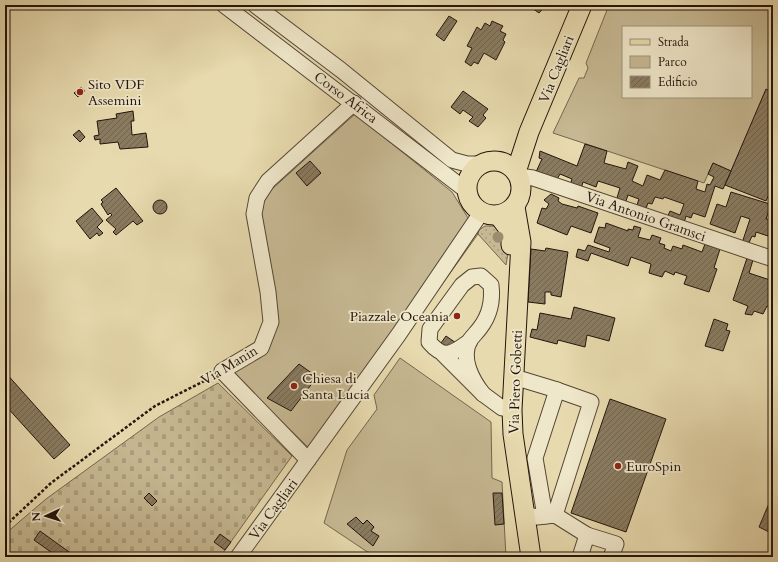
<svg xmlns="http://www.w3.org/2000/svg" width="778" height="562" viewBox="0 0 778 562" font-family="Cardo,serif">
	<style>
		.grass { fill: url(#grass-dots); stroke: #74664f }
		.cemetery { fill: url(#cemetery-stones); stroke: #74664f }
		.park { fill: #c6b892; stroke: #74664f; fill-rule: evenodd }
		.building { fill: url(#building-hatch); stroke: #23140c }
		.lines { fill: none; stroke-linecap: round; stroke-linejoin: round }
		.minor-casing { stroke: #544634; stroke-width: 17 }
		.major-casing { stroke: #23140c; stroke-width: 21 }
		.path { stroke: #23140c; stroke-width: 2.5; stroke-dasharray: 3 2; stroke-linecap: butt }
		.minor { stroke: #efe7ca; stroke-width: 15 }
		.major { stroke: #e7daae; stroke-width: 19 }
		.tree { fill: #9b8c6f }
		.poi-dot { fill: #8f2418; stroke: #efe7ca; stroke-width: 1.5 }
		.labels { text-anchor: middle; stroke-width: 3.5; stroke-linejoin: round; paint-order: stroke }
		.street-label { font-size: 14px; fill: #23140c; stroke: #efe7ca }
		.poi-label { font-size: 14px; fill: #23140c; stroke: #efe7ca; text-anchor: start }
	</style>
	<defs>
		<pattern id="grass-dots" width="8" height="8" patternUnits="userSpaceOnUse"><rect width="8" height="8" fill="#c6b892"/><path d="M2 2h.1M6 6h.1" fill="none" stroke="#aa9d7d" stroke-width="1.8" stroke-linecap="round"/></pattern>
		<pattern id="cemetery-stones" width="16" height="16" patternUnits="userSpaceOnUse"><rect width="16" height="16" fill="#c6b892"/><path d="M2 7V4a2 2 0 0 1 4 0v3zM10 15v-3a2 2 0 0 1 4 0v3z" fill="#aa9d7d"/></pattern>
		<pattern id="building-hatch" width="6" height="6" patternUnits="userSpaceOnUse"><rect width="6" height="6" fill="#897b60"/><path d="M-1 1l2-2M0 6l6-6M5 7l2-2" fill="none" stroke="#70644e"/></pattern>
	</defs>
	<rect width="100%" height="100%" fill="#e7daae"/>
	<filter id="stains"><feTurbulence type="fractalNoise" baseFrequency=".005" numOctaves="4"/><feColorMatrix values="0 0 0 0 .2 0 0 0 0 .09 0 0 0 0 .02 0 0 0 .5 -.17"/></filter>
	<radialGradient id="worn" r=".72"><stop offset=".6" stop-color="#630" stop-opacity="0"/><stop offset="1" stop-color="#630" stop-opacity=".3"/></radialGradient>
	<path class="grass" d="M485 226H497L509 247 506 265 478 234 479 230Z"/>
	<path class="cemetery" d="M218 383 292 456 220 557H5V534L46 499 159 417Z"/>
	<g class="park">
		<path d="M609 5H773V93L766 90 731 171 713 163 704 183 553 133 579 78H584L588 68 586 63ZM623 27H751V97H623Z"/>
		<path d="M355 114 452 192 468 218 467 225 478 234 393 353 317 456 231 372 267 349 259 223 262 204 271 190Z"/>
		<path d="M400 358 491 422 492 478 502 482 506 557H375L324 523 347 450 377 409 374 395Z"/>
	</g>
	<g class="building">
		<path d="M535 5H546L539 13 532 8Z"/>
		<path d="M449 16 457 21 444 41 436 35Z"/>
		<path d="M492 21 503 26 500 31 506 34 503 40 505 42 496 60 484 53 478 64 474 62 471 66 465 62 472 48 467 46 477 27 481 30 485 23 490 26Z"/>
		<path d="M81 87 85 91 78 97 74 93Z"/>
		<path d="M766 89 773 93V185L766 201 725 185Z"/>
		<path d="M463 91 488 109 483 115 486 118 478 127 469 121 473 117 463 110 460 114 451 107Z"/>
		<path d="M133 111 134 121H131L132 135 146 133 148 147 120 149 118 142 100 144V139L95 140 94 136 99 135 97 121 117 118 116 114Z"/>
		<path d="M79 130 85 137 80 142 73 135Z"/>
		<path d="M585 144 607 151 604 163 626 169 628 162 638 166 632 181 643 186 647 175 660 180 665 170 698 181 696 189 705 192 707 184 710 185 714 177 708 174 713 163 731 171 723 189 715 186 705 217 693 213 691 218 686 216 684 223 667 218 670 211 680 215 684 204 664 197 663 199 655 197 652 204 648 203 645 211 636 208 639 199 628 195 625 204 616 201 620 188 598 181 596 187 583 182 581 189 570 186 572 179 560 174 556 181 535 174 542 159 539 158 540 151 577 166Z"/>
		<path d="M310 161 321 173 307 186 296 173Z"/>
		<path d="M116 188 143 221 137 225 133 221 116 235 113 232 116 229 106 220 112 215 110 213 108 215 101 204 103 202 101 200Z"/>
		<path d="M731 192 773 205 772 211 769 210 766 219 773 221 768 236 756 232 755 237 752 236 748 245 742 243 750 219 741 216 735 233 710 224 717 204 726 207Z"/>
		<path d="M551 194 559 198 558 201 562 204 577 208 578 206 598 213 591 233 571 226 567 235 537 223 542 208 546 209 549 204 544 200Z"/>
		<circle cx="160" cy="207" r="7"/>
		<path d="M92 208 103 221 97 227 103 233 99 236 97 233 90 239 76 221Z"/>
		<path d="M606 223 628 231V229L633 230 634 226 641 228 638 237 650 240 652 235 661 238 659 243 665 245 664 248 671 251 673 246 682 249 683 245 702 252 705 244 720 249 714 268 717 269 709 292 684 284 687 276 675 272 674 275 665 271 662 277 649 273 651 264 631 257 628 266 591 253 588 261 576 257 578 249 585 251 588 245 609 252 610 248 594 242 599 227 605 228Z"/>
		<path d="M546 248 568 252 561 297 551 295V292H545V304L528 302 531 249 545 251Z"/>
		<path d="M747 258 753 260 749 273 773 281V308L767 306 763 314 754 311 752 315 745 314 748 306 733 300Z"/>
		<path d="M574 307 615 318 609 341 587 335 585 347 558 340 557 344 530 337 532 329 537 330 540 313 571 319Z"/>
		<path d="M714 319 728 324 726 330 730 331 723 351 705 346Z"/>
		<path d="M446 336 456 343 451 350 441 343Z"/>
		<path d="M299 364 317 377 291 411 267 398Z"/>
		<path d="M5 372 70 445 54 459 5 405Z"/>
		<path d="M610 399 666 419 626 532 571 513Z"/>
		<path d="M149 493 157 501 152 506 144 498Z"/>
		<path d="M493 493H502L504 524 495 525Z"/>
		<path d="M773 494V534L759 527Z"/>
		<path d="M356 517 363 524 367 520 374 527 371 531 379 536 373 546 347 524Z"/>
		<path d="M40 531 76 557H58L34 540Z"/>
		<path d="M220 534 231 542 225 550 214 542Z"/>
	</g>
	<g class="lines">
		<g class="minor-casing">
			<g id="minor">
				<path d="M224 5 467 191"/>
				<path d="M255 5 341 70 452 160 467 164H482"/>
				<path d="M519 176 533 178 773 259"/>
				<path d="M470 341C453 353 445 361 429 342L430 329 462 285 472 277 481 276 491 285C493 301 490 315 480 328 477 332 473 336 470 340 460 358 472 380 483 394"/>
				<path d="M443 354 483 394 502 408"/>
				<path d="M514 377 557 390"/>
				<path d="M308 460 222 371 261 348 271 322 268 292 254 214 257 198 268 181 354 103"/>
				<path d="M525 514 537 517 555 515 587 535 616 544 611 557"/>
				<path d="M545 516 535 458 557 390 591 402 555 515"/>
				<path d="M238 557 399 334 481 213"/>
				<path d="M580 557 587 535"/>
			</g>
		</g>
		<g class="major-casing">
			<g id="major">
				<circle cx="494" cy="188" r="27"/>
				<path d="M516 172 529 132 582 5"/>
				<path d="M515 207 521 242 512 410 513 434 531 557"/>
				<path d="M499 216 511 232V245"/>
			</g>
		</g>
		<path class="path" d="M5 526 51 483 155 406 210 378"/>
		<use href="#minor" class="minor"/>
		<use href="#major" class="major"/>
	</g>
	<circle class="tree" cx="498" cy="237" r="5.5"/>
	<g class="poi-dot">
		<circle cx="80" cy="92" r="4"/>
		<circle cx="457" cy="316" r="4"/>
		<circle cx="294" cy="386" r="4"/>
		<circle cx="618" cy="466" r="4"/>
	</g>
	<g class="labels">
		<g class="street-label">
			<text transform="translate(556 69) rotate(-68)" y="5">Via Cagliari</text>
			<text transform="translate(346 97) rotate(37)" y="5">Corso Africa</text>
			<text transform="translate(646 216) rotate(19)" y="5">Via Antonio Gramsci</text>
			<text transform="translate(229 365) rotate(-31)" y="5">Via Manin</text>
			<text transform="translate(515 382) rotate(-88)" y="5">Via Piero Gobetti</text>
			<text transform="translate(273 509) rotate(-54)" y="5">Via Cagliari</text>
		</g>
		<g class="poi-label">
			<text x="88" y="89">Sito VDF<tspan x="88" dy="16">Assemini</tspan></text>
			<text x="449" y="321" text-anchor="end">Piazzale Oceania</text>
			<text x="302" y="383">Chiesa di<tspan x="302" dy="16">Santa Lucia</tspan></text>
			<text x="626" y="471">EuroSpin</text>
		</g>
	</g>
	<rect width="778" height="562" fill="none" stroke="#e7daae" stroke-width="20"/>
	<rect x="6" y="6" width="766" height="550" fill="none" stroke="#23140c" stroke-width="2"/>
	<rect x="10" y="10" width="758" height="542" fill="none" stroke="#23140c"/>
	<rect x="622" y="26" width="130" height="72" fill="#efe7ca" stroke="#9d937e"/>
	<rect x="630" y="39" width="20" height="6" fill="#e7daae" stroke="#9d937e"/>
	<text x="658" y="46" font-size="12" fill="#23140c">Strada</text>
	<rect x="630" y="56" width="20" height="12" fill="#c6b892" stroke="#9d937e"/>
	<text x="658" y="66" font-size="12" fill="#23140c">Parco</text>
	<rect x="630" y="76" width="20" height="12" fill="url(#building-hatch)" stroke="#9d937e"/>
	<text x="658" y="86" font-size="12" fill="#23140c">Edificio</text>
	<g transform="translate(46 516) rotate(266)" stroke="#efe7ca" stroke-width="3" paint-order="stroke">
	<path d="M0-3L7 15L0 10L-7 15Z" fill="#23140c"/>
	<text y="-6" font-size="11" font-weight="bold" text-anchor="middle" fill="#23140c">N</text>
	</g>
	<rect width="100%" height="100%" filter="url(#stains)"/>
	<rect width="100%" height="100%" fill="url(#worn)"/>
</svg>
